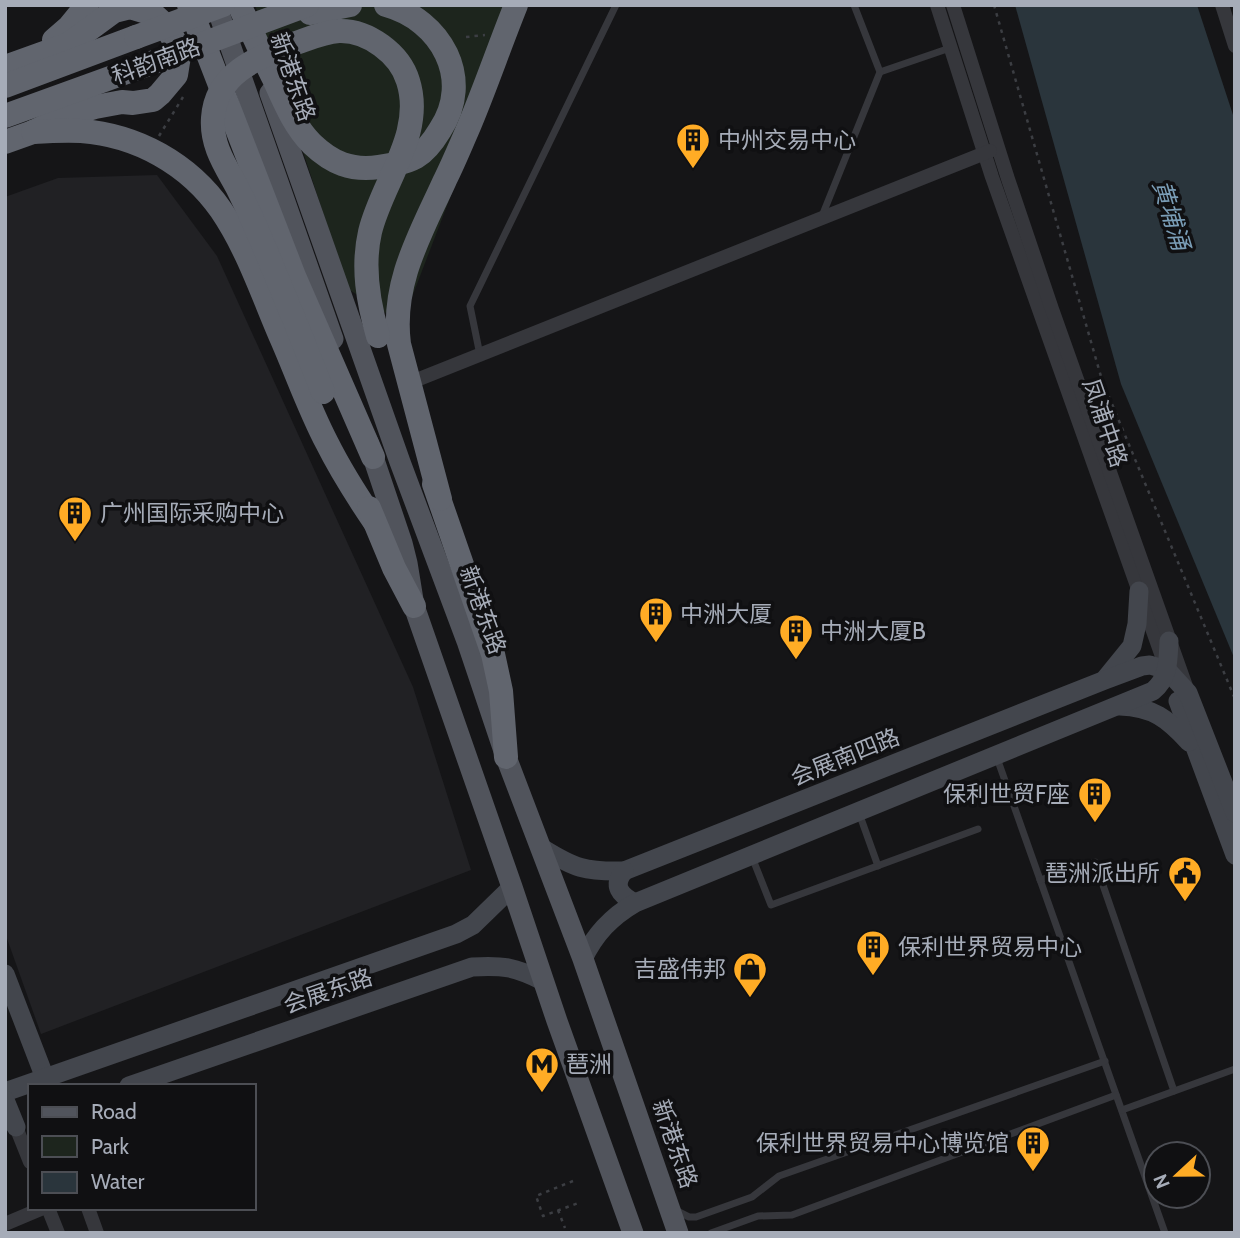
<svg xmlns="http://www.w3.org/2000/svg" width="1240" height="1238" viewBox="0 0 1240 1238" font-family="Cabin,'Noto Sans SC',sans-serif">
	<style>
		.built { fill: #212124 }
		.green { fill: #1d251d }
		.water { fill: #2a353c }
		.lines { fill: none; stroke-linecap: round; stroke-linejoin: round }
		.path { stroke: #3c3e43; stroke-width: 2.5; stroke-dasharray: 3.5 5; stroke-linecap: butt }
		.lane { stroke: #36373c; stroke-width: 7 }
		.street { stroke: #36373c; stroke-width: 14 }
		.secondary { stroke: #43464d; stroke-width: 19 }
		.primary { stroke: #51545c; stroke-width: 21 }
		.highway { stroke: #61656e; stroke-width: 24 }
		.highway-bridge { stroke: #61656e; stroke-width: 24 }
		.labels { text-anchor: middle; stroke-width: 7; stroke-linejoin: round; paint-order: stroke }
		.street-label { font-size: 23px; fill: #a6acb8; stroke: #101012 }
		.poi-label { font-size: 23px; fill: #a6acb8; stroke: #101012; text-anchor: start }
		.water-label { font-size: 24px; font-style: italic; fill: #7a9db6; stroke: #101012 }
	</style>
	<rect width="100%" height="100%" fill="#151517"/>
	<path class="built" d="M157 175 217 256 413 687 471 870 41 1034 5 933V197L58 178Z"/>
	<path class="green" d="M255 5H524L402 323 348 289Z"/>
	<path class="water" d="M1015 5H1197L1235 121V660L1121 384Z"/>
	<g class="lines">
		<g class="path">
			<path d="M994 5 1102 380 1235 699"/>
			<path d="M466 37 485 35"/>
			<path d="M159 136 183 97"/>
			<path d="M573 1181 536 1196 543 1216 581 1202"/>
			<path d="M558 1210 565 1228"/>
		</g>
		<g class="lane">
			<path d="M880 72 950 48"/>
			<path d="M822 216 880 72 854 5"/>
			<path d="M480 355 470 306 616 5"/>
			<path d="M997 758 1165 1233"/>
			<path d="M859 813 878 866"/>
			<path d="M752 857 771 905 978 829"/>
			<path d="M1040 880 1095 862 1174 1091"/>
			<path d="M1122 1110 1235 1069"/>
			<path d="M675 1210 689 1217H696L752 1197 779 1176 1105 1061"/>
			<path d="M711 1233 758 1216 792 1215 1116 1095"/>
		</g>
		<g class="street">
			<path d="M937 5 992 177 1165 665"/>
			<path d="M953 5 1008 179 1052 309 1186 686"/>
			<path d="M1222 5 1235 46"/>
			<path d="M409 383 990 151"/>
			<path d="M16 1127 30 1162"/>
			<path d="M48 1208 58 1233"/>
			<path d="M88 1208 97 1233"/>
			<path d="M5 1224 43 1208"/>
		</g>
		<g class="secondary">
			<path d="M1106 678 1132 646 1137 624 1139 591"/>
			<path d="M1178 701 1235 855"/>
			<path d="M1120 706C1153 707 1168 719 1189 742"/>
			<path d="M542 848C574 868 585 872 624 871L1105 680 1142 666 1150 665 1167 670 1188 693 1235 813"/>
			<path d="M624 871C612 886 620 895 635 903"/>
			<path d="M583 959C595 934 611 917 635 903L1153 691C1169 678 1168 660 1169 641"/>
			<path d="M5 974 45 1078"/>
			<path d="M129 1086 472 967C503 965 515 967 543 981"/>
			<path d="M5 1092 456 934 473 925 512 887"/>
			<path d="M5 1100 16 1127"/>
		</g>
		<g class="primary">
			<path d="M216 5 333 339"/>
			<path d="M270 93 400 462 467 641 506 757 583 959 678 1233"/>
			<path d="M368 442 402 543 407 563 414 606 512 887 557 1021 633 1233"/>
		</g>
		<g class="highway">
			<path d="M189 5 294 276 373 457"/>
			<path d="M241 5 242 11C253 34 263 57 274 79 284 101 294 126 312 144 332 163 351 171 379 167 392 165 405 163 416 157 426 151 434 140 440 130 474 79 441 20 386 5"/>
			<path d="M310 13 350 5"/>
			<path d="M54 40 69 27 87 5"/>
			<path d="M5 67 69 44 114 11 130 7 153 14 165 25 174 40 179 56 176 75 160 94 153 100 133 103 122 102 95 107 68 115 33 132 5 142"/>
			<path d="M5 86 136 37"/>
			<path d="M5 116 146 65"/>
			<path d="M33 132C49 131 65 130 81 131 137 135 189 164 221 210 247 248 262 293 280 335 296 371 309 409 327 443 341 471 357 496 374 521"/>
			<path d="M434 484 493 654 501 691 506 757"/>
			<path d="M440 499 399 344C391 283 421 233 445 180 453 164 460 147 467 131 485 89 499 47 516 5"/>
			<path d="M369 508 394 568 414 606"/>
		</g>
		<g class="highway-bridge">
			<path d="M136 37 223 5"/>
			<path d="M146 65 307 5"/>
			<path d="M323 392C302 338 280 284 257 230 251 216 244 201 237 187 225 165 211 145 213 118 216 73 257 58 293 44 308 39 323 32 339 31 368 30 400 54 408 81 425 134 382 182 370 232 362 267 368 302 378 336"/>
		</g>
	</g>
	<defs>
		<g id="building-pin" transform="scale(1.75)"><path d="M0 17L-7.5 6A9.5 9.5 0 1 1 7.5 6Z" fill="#ffac25" stroke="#101012"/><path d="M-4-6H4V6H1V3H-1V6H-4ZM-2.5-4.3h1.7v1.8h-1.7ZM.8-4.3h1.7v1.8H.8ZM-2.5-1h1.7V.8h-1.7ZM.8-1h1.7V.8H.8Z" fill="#111"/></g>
		<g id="civic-pin" transform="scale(1.75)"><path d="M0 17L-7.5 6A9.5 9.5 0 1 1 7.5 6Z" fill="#ffac25" stroke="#101012"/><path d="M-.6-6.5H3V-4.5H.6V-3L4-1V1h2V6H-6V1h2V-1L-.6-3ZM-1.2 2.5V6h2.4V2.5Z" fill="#111"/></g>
		<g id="shop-pin" transform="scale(1.75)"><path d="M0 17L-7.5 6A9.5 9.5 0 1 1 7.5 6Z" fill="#ffac25" stroke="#101012"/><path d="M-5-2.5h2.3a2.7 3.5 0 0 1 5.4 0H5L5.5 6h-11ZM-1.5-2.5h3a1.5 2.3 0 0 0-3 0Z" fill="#111"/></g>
		<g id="metro-pin" transform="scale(1.75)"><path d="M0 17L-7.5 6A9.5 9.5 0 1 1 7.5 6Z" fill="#ffac25" stroke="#101012"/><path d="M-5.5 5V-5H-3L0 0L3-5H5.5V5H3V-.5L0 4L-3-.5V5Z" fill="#111"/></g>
	</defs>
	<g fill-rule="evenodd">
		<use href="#building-pin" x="693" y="140"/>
		<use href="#building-pin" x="75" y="513"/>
		<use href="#building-pin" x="656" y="614"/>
		<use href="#building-pin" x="796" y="631"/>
		<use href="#building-pin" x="1095" y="794"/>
		<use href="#civic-pin" x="1185" y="873"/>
		<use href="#building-pin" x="873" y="947"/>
		<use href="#shop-pin" x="750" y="969"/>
		<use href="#metro-pin" x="542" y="1064"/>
		<use href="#building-pin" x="1033" y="1143"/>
	</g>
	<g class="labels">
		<g class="street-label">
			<text transform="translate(156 61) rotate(-20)" y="8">科韵南路</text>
			<text transform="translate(293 77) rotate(71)" y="8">新港东路</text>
			<text transform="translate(1105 423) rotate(71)" y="8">凤浦中路</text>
			<text transform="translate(483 610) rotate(70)" y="8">新港东路</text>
			<text transform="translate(845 757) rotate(-22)" y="8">会展南四路</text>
			<text transform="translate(328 991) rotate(-19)" y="8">会展东路</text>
			<text transform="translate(675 1144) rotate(71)" y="8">新港东路</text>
		</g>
		<g class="poi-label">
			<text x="718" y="148">中州交易中心</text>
			<text x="100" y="521">广州国际采购中心</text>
			<text x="680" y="622">中洲大厦</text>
			<text x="820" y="639">中洲大厦B</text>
			<text x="1070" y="802" text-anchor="end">保利世贸F座</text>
			<text x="1160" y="881" text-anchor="end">琶洲派出所</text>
			<text x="898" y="955">保利世界贸易中心</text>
			<text x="726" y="977" text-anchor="end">吉盛伟邦</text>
			<text x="566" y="1072">琶洲</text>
			<text x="1009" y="1151" text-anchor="end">保利世界贸易中心博览馆</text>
		</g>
		<g class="water-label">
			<text transform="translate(1171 215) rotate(73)" y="8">黄埔涌</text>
		</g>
	</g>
	<rect width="1240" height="1238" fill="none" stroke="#a6acb8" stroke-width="14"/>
	<rect x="28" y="1084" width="228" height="126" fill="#101012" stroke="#4c4e54" stroke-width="2"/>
	<rect x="42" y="1107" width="35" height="10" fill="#51545c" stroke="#4c4e54" stroke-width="2"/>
	<text x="91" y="1119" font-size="21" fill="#a6acb8">Road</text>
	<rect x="42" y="1136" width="35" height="21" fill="#1d251d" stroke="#4c4e54" stroke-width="2"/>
	<text x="91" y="1154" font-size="21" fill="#a6acb8">Park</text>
	<rect x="42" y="1172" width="35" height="21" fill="#2a353c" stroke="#4c4e54" stroke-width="2"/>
	<text x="91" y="1189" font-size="21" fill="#a6acb8">Water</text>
	<g transform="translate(1177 1175) rotate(248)"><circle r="33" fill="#101012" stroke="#4c4e54" stroke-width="2"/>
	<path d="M0-5L12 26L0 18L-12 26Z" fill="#ffac25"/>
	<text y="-10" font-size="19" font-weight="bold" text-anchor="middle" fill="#a6acb8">N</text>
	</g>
</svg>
